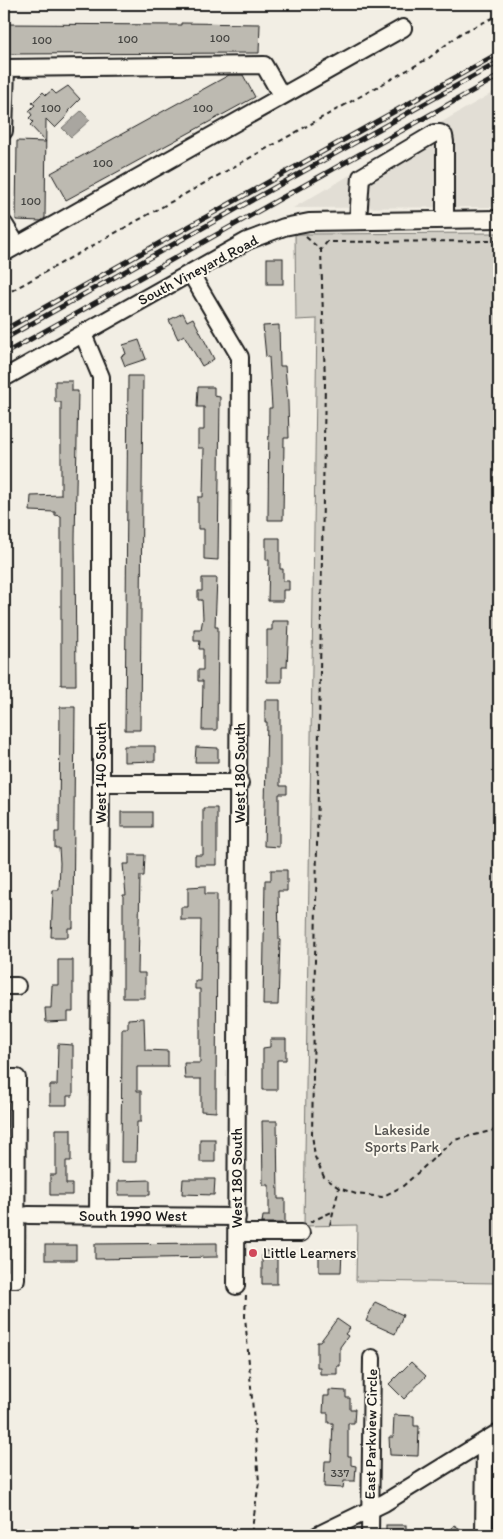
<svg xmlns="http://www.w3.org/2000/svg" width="503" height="1539" viewBox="0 0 503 1539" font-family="Itim,sans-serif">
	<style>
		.built { fill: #e2ded5 }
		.green { fill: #d2cfc6; stroke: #777671 }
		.water { fill: #a9a6a0; stroke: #716f6b }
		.building { fill: #bdbab1; stroke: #1c1c1c }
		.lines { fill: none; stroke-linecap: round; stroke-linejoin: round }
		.minor-casing { stroke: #1c1c1c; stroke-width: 20 }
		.path { stroke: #1c1c1c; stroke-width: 2; stroke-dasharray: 5 4; stroke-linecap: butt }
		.minor { stroke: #fbf7ec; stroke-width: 16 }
		.rail-casing { stroke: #1c1c1c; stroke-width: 5 }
		.rail { stroke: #fbf7ec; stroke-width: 3; stroke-dasharray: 9; stroke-linecap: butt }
		.poi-dot { fill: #d1495b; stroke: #fbf7ec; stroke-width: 2 }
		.labels { text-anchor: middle; stroke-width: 4; stroke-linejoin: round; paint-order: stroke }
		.number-label { font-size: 12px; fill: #444441 }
		.street-label { font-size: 15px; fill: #1c1c1c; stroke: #fbf7ec }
		.park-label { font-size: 15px; fill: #53524f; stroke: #fbf7ec }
		.poi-label { font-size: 15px; fill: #1c1c1c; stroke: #fbf7ec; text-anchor: start }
	</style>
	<rect width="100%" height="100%" fill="#f2eee4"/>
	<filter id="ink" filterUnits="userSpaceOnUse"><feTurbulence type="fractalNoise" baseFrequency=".02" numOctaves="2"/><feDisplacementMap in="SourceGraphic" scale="10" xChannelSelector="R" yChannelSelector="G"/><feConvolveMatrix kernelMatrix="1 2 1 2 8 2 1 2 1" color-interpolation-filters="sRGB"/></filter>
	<g filter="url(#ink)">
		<path class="built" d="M499 89V207L293 208Z"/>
		<path class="green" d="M499 233V1283L356 1281 357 1225 304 1226 317 319 296 320 295 234Z"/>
		<path class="water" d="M81 111 90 120 71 137 62 128Z"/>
		<g class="building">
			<path d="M181 23 260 24 259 53 4 54V24L181 25Z"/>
			<path d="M229 75H243L255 97 66 200 51 173Z"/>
			<path d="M68 86 80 99 68 111 69 112 65 118 55 128 46 119 45 218 41 221 16 220 17 141 46 142 30 125 33 122 29 118 32 115 29 111 35 105 32 103 43 92 46 95 52 90 56 94Z"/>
			<rect x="267" y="258" width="16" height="26"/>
			<path d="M183 313 187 321 193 318 214 359 202 366 184 335 178 339 169 320Z"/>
			<path d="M279 325 280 366H285L288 403 289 438H284L283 520H268L269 408H272L269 357H266L263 326Z"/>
			<path d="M139 340 146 359 125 366 121 356 126 354 123 345Z"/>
			<path d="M128 376H143L140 730H125Z"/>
			<path d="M55 381H72V391H78L75 538 76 685H61V516L55 515V512L30 511 31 496 61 495V402H55Z"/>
			<path d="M198 387H214V396L220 397 218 560 204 559V529H198V497H203L204 448H198V430H204V407H197Z"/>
			<path d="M266 538H280V569H283V581H289V590H283V601H268L269 560H266Z"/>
			<path d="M202 578H217L215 627H218L217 730H202L203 681H198V670H203V649H199L200 641H194V629H201L203 618 202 600H198V591H202Z"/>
			<path d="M272 621H289L287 667H282V682H267V630H272Z"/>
			<path d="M265 700H280V786H287V794H279V847L264 846 267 722H265Z"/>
			<path d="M60 707H75L73 928H68V937H51L53 890H59L60 863 59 848H55V832H59Z"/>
			<path d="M124 746H155V761L124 762Z"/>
			<path d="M196 747 218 748V762H195Z"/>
			<path d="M203 808H217V865H195V855H203Z"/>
			<rect x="121" y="812" width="31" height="15"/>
			<path d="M129 855H145L144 876H140L138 973H145V998H123V895H126L123 864H129Z"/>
			<path d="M271 870H287V891H278L279 940H280L278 1005H263L265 880H271Z"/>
			<path d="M205 886V894H217L216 1112 201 1111V1079H185L184 1063H200V989H195V981H200L201 920H181V907H188V887Z"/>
			<path d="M58 960H73V1012H68V1021L46 1022 45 1008H51L52 985H58Z"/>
			<path d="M144 1018 145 1050 168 1051V1067H137V1091H141V1122H137L136 1162H121L122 1028H128V1019Z"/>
			<path d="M270 1039H286V1060H277V1090H263V1048L270 1047Z"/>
			<path d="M58 1044 73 1045V1096H67V1105H50V1085H57Z"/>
			<path d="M262 1121H277L278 1199H285V1223H262L263 1216H269V1185H263Z"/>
			<path d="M56 1129H71V1161H66V1184H72V1195H50V1175H56Z"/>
			<rect x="200" y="1139" width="15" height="23"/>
			<path d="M183 1179H215L214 1195 182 1194Z"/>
			<path d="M150 1180V1195H118V1181Z"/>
			<path d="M217 1243V1257L95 1259V1244Z"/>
			<rect x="45" y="1245" width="31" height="15"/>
			<rect x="262" y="1251" width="15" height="33"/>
			<path d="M319 1251 342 1252 341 1272H319Z"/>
			<path d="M375 1302 403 1315 395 1334 366 1321Z"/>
			<path d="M337 1319 350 1328 345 1334 348 1336 340 1347V1366H337V1374H320V1367H317V1342H320Z"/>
			<path d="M411 1362 426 1376 404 1399 389 1384Z"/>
			<path d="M329 1390 346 1391V1398H350V1409H355L354 1423H348V1456H351V1465L356 1466 355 1481H344L343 1488 324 1487 325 1461H331L332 1446 333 1423H328V1413H323L324 1396H329Z"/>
			<path d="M394 1415 414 1416V1426H419L418 1456 390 1455 389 1437H393Z"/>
			<rect x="386" y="1525" width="20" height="10"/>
			<path d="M454 1525 470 1535H447Z"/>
		</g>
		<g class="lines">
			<g class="minor-casing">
				<g id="minor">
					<path d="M4 68 264 65 281 95"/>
					<path d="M4 131 6 68"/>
					<path d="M358 220 361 177 435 133H440L444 136 445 142V219"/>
					<path d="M4 224 17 245"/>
					<path d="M4 253 403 28"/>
					<path d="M191 274 240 357 236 1286"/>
					<path d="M83 334 101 377V783L98 1215"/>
					<path d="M4 378 247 241 284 227 309 222 499 219"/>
					<path d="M101 783H240"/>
					<path d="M4 986H17"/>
					<path d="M4 1078H17L16 1279H4"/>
					<path d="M28 1215 237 1217"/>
					<path d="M237 1233H301"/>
					<path d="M318 1535 384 1503 499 1432"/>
					<path d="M370 1535 372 1358"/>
					<path d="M484 1535 485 1442"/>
				</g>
			</g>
			<g class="path">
				<path d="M306 237 321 250"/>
				<path d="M499 241 327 242 321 250 325 383 312 1134 315 1157 324 1177 339 1188 356 1194 382 1197 403 1186 454 1140 499 1129"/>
				<path d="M4 295 429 58 461 33 499 15"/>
				<path d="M499 426 494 460 499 502"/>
				<path d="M310 1222 334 1211"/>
				<path d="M330 1225 339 1188"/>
				<path d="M246 1295 245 1316 259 1482 251 1535"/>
			</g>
			<use href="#minor" class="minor"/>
			<g class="rail-casing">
				<g id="rail">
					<path d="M4 330 499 53"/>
					<path d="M4 339 499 62"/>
					<path d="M4 354 499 76"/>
				</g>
			</g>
			<use href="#rail" class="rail"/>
		</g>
	</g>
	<circle class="poi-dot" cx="253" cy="1253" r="5"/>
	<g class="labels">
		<g class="number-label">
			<text x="220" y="42">100</text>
			<text x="128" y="43">100</text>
			<text x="42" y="44">100</text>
			<text x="51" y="112">100</text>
			<text x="203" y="112">100</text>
			<text x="103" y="167">100</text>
			<text x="31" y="205">100</text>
			<text x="340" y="1477">337</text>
		</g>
		<g class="street-label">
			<text transform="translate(198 270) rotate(-28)" y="5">South Vineyard Road</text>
			<text transform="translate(101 773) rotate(-90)" y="5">West 140 South</text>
			<text transform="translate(240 773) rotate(-90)" y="5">West 180 South</text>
			<text transform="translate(237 1178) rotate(-90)" y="5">West 180 South</text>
			<text x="133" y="1221">South 1990 West</text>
			<text transform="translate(371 1434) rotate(-89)" y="5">East Parkview Circle</text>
		</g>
		<g class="park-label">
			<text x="402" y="1135">Lakeside<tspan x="402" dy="17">Sports Park</tspan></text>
		</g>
		<g class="poi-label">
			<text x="263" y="1258">Little Learners</text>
		</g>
	</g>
	<rect width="503" height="1539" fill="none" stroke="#fbf7ec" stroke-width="20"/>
	<rect x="10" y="10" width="483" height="1519" fill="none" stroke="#1c1c1c" stroke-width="2" filter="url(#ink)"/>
</svg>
